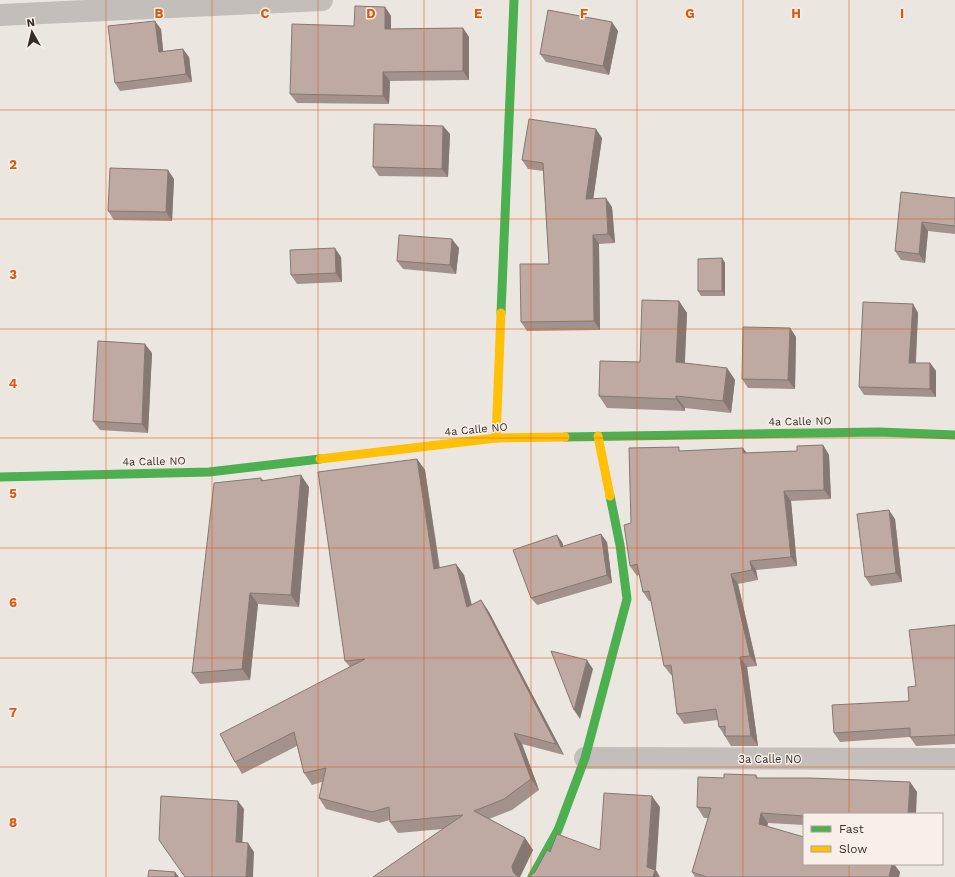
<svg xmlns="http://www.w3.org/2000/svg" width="955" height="877" viewBox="0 0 955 877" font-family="'Work Sans',sans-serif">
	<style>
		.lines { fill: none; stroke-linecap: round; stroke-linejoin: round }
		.street { stroke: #c4beba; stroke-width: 22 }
		.fast { stroke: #4caf50; stroke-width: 9 }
		.slow { stroke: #ffc107; stroke-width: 9 }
		.wall { fill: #a3928c }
		.shaded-wall { fill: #857772 }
		.building { fill: #beaaa3; stroke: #857772 }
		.grid { fill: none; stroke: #df570d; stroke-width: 1; stroke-opacity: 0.55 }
		.labels { text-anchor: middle; stroke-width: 3; stroke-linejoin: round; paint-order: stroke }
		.street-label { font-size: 11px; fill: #352b28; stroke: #f8efe8 }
		.grid-label { font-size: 13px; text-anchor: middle; font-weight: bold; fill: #df570d; stroke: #f8efe8; stroke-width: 3; stroke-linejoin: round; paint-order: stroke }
	</style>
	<rect width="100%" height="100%" fill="#ece6e0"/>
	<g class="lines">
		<g class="street">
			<path d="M0 15 322 0"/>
			<path d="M585 758 955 759"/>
		</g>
		<g class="fast">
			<path d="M501 313 514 0"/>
			<path d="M565 437 879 432 955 435"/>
			<path d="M0 477 209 472 320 459"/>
			<path d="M532 877 558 830 585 758 627 599 620 545 610 496"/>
		</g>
		<g class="slow">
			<path d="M598 436 610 496"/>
			<path d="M496 438 501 313"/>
			<path d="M320 459 496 438 565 437"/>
		</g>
	</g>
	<g class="wall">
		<path d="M385 7 391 16V29L463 28 469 37V80L390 81 389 104 297 103 290 94 354 26Z"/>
		<path d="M161 29 163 51 189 57 192 82 120 91 115 83Z"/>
		<path d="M618 31 609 75 546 62 540 54Z"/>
		<path d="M443 126 450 134 448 177 379 176 373 167Z"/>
		<path d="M602 138 593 198 612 207 615 243 599 244 600 330 527 331 521 322 549 264 543 171 528 169 522 160Z"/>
		<path d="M174 179 172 221 114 220 108 211Z"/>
		<path d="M901 192 955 198V234L928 231 925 263 901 260 895 251Z"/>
		<path d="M459 248 456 274 403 269 397 261Z"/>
		<path d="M341 257 342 282 297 284 291 275Z"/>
		<path d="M722 258 725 263V296H701L698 291Z"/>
		<path d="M679 301 687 313 685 363 727 368 735 380 731 413 685 408V411L607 408 599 396 640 362Z"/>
		<path d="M913 304 918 313 916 363H930L936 371V397L864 395 859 387Z"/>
		<path d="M790 328 796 337 795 389 748 388 742 379Z"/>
		<path d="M152 353 148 433 100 430 93 421Z"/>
		<path d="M823 445 829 455 831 499 791 501 797 566 756 570 758 580 738 584 757 666 747 667 758 746H731L719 727 718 720 684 724 677 714 672 675H671L664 666 651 601H649L643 592 639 575 637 576 630 566 631 523 682 451 746 453 797 451Z"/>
		<path d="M417 459 425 470 440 568 456 564 464 575 472 605 481 600 489 612 564 755 522 744 539 790 512 810 489 819 525 838 533 850 520 877 443 829 398 833 390 822V820L379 823 326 809 319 798 322 782 312 785 304 773 297 746 242 774 235 762 350 667 345 661Z"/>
		<path d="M261 478 263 480 309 487 299 607 258 604 250 680 200 684 192 673Z"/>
		<path d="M895 519 902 582 871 586 865 577Z"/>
		<path d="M562 542 563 546 607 542 612 583 537 605 531 598Z"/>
		<path d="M955 625V744L916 746 910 737 840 742 834 733 909 701 916 686Z"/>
		<path d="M756 775 758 778 910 782 917 792 804 814V825L768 823 767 826 900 872 899 877H695L692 872 708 818H704L697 807 724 778Z"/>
	</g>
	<g class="shaded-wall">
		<path d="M385 7 391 16V38L385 29Z"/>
		<path d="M155 21 161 29 164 60 159 52Z"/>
		<path d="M612 22 618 31 609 75 603 66Z"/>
		<path d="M463 28 469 37V80L463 71Z"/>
		<path d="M183 49 189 57 192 82 186 74Z"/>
		<path d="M383 72 390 81 389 104 383 96Z"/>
		<path d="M443 126 450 134 448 177 442 169Z"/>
		<path d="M596 129 602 138 592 208 586 199Z"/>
		<path d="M168 170 174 179 172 221 166 212Z"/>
		<path d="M606 198 612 207 615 243 608 234Z"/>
		<path d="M922 222 928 231 925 263 919 254Z"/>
		<path d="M593 235 599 244 600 330 594 321Z"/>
		<path d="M452 239 459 248 456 274 450 265Z"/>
		<path d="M335 248 341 257 342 282 336 273Z"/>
		<path d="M722 258 725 263V296L722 291Z"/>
		<path d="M679 301 687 313 684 374 676 362Z"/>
		<path d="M913 304 918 313 915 371 909 363Z"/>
		<path d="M790 328 796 337 795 389 788 380Z"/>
		<path d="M145 344 152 353 148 433 142 424Z"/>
		<path d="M930 363 936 371V397L930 389Z"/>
		<path d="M727 368 735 380 731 413 723 401Z"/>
		<path d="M676 396 685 408V411L676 399Z"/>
		<path d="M823 445 829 455 831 499 824 490Z"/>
		<path d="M743 448 750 457 743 453Z"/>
		<path d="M417 459 425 470 441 580 434 569Z"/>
		<path d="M301 475 309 487 299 607 291 595Z"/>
		<path d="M784 491 791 501 797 566 791 557Z"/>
		<path d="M889 510 895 519 902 582 896 573Z"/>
		<path d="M601 534 607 542 612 583 607 575Z"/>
		<path d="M557 535 562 542 566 555 561 547Z"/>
		<path d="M750 561 756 570 758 580 752 570Z"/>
		<path d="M456 564 464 575 475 619 467 607Z"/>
		<path d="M731 574 738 584 757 666 750 656Z"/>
		<path d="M250 593 258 604 250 680 242 669Z"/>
		<path d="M481 600 489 612 564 755 556 744Z"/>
		<path d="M740 657 747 667 758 746 751 736Z"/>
		<path d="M587 660 593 669 580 719 574 710Z"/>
		<path d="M514 733 522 744 539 790 531 779Z"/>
		<path d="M910 782 917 792 916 814H908Z"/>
		<path d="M652 796 660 807 656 870 660 877H653L647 867Z"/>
		<path d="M238 801 244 809 242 851 236 842Z"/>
		<path d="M761 813 768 823 766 834 759 824Z"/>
		<path d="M525 838 533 850 520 877H517L513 872 512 866Z"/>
		<path d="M248 843 254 852 253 877H246Z"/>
		<path d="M892 864H894L900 872 899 877H889Z"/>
		<path d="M175 872 179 877H175Z"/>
	</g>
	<g class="building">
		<path d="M355 6 385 7V29L463 28V71L383 72V96L290 94 292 24 354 26Z"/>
		<path d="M548 10 612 22 603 66 540 54Z"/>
		<path d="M155 21 159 52 183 49 186 74 115 83 108 26Z"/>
		<path d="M529 119 596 129 586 199 606 198 608 234 593 235 594 321 521 322 520 264H549L543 163 522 160Z"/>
		<path d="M374 124 443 126 442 169 373 167Z"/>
		<path d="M110 168 168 170 166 212 108 211Z"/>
		<path d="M901 192 955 198V226L922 222 919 254 895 251Z"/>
		<path d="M399 235 452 239 450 265 397 261Z"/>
		<path d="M335 248 336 273 291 275 290 250Z"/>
		<path d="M722 258V291H698V259Z"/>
		<path d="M642 300 679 301 676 362 727 368 723 401 676 396V399L599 396 600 361 640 362Z"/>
		<path d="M863 302 913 304 909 363H930V389L859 387Z"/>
		<path d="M743 327 790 328 788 380 742 379Z"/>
		<path d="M98 341 145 344 142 424 93 421Z"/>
		<path d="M823 445 824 490 784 491 791 557 750 561 752 570 731 574 750 656 740 657 751 736H725V726L719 727 716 709 677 714 671 665 664 666 649 591 643 592 637 564 630 566 624 525 631 523 629 448 679 447V451L743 448V453L797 451V446Z"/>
		<path d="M417 459 434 569 456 564 467 607 481 600 556 744 514 733 531 779 504 799 474 811 525 838 512 866 513 872 518 877H520H373L463 815 390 822 389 807 372 812 319 798 326 768 304 773 294 732 235 762 220 734 365 659 345 661 318 472Z"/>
		<path d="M301 475 291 595 250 593 242 669 192 673 214 483 261 478V481Z"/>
		<path d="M889 510 896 573 865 577 857 514Z"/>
		<path d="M601 534 607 575 531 598 513 550 557 535 561 547Z"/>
		<path d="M955 625V735L910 737V728L834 733 832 705 909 701 908 687 916 686 909 630Z"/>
		<path d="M551 651 587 660 574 710Z"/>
		<path d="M724 774 756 775V778H809L910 782 908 814H804V816L761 813 759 824 804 837V864H892L889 877H707L692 872 711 808 697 807 698 777 724 778Z"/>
		<path d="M604 793 652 796 647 867 655 870 653 877H529L535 872 547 850 550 852 557 834 600 850Z"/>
		<path d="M161 796 238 801 236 842 248 843 246 877H185L159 840Z"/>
		<path d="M149 870 175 872V877H148Z"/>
	</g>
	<path class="grid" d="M106 0V877M212 0V877M318 0V877M424 0V877M531 0V877M637 0V877M743 0V877M849 0V814M0 110H955M0 219H955M0 329H955M0 438H955M0 548H955M0 658H955M0 767H955M849 864V877"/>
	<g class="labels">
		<g class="street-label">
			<text transform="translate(800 421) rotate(-1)" y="4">4a Calle NO</text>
			<text transform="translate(476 429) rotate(-5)" y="4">4a Calle NO</text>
			<text transform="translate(154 461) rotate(-1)" y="4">4a Calle NO</text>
			<text x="770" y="763">3a Calle NO</text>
		</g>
	</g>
	<g class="grid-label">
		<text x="159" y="18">B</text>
		<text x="265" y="18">C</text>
		<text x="371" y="18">D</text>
		<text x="478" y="18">E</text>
		<text x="584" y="18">F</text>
		<text x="690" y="18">G</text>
		<text x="796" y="18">H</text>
		<text x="902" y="18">I</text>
		<text x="13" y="169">2</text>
		<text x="13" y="279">3</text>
		<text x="13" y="388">4</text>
		<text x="13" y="498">5</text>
		<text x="13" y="607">6</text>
		<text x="13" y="717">7</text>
		<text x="13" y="827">8</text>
	</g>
	<rect x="803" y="813" width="140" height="52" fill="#f8efe8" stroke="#aaa19b"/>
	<rect x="811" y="826" width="20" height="6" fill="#4caf50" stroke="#aaa19b"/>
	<text x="839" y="833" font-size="12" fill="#352b28">Fast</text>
	<rect x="811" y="846" width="20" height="6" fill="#ffc107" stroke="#aaa19b"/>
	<text x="839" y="853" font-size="12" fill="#352b28">Slow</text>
	<g transform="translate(32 32) rotate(352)" stroke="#f8efe8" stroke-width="3" paint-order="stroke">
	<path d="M0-3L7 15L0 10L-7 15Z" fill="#352b28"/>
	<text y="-6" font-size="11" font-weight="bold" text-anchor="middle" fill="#352b28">N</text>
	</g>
</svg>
